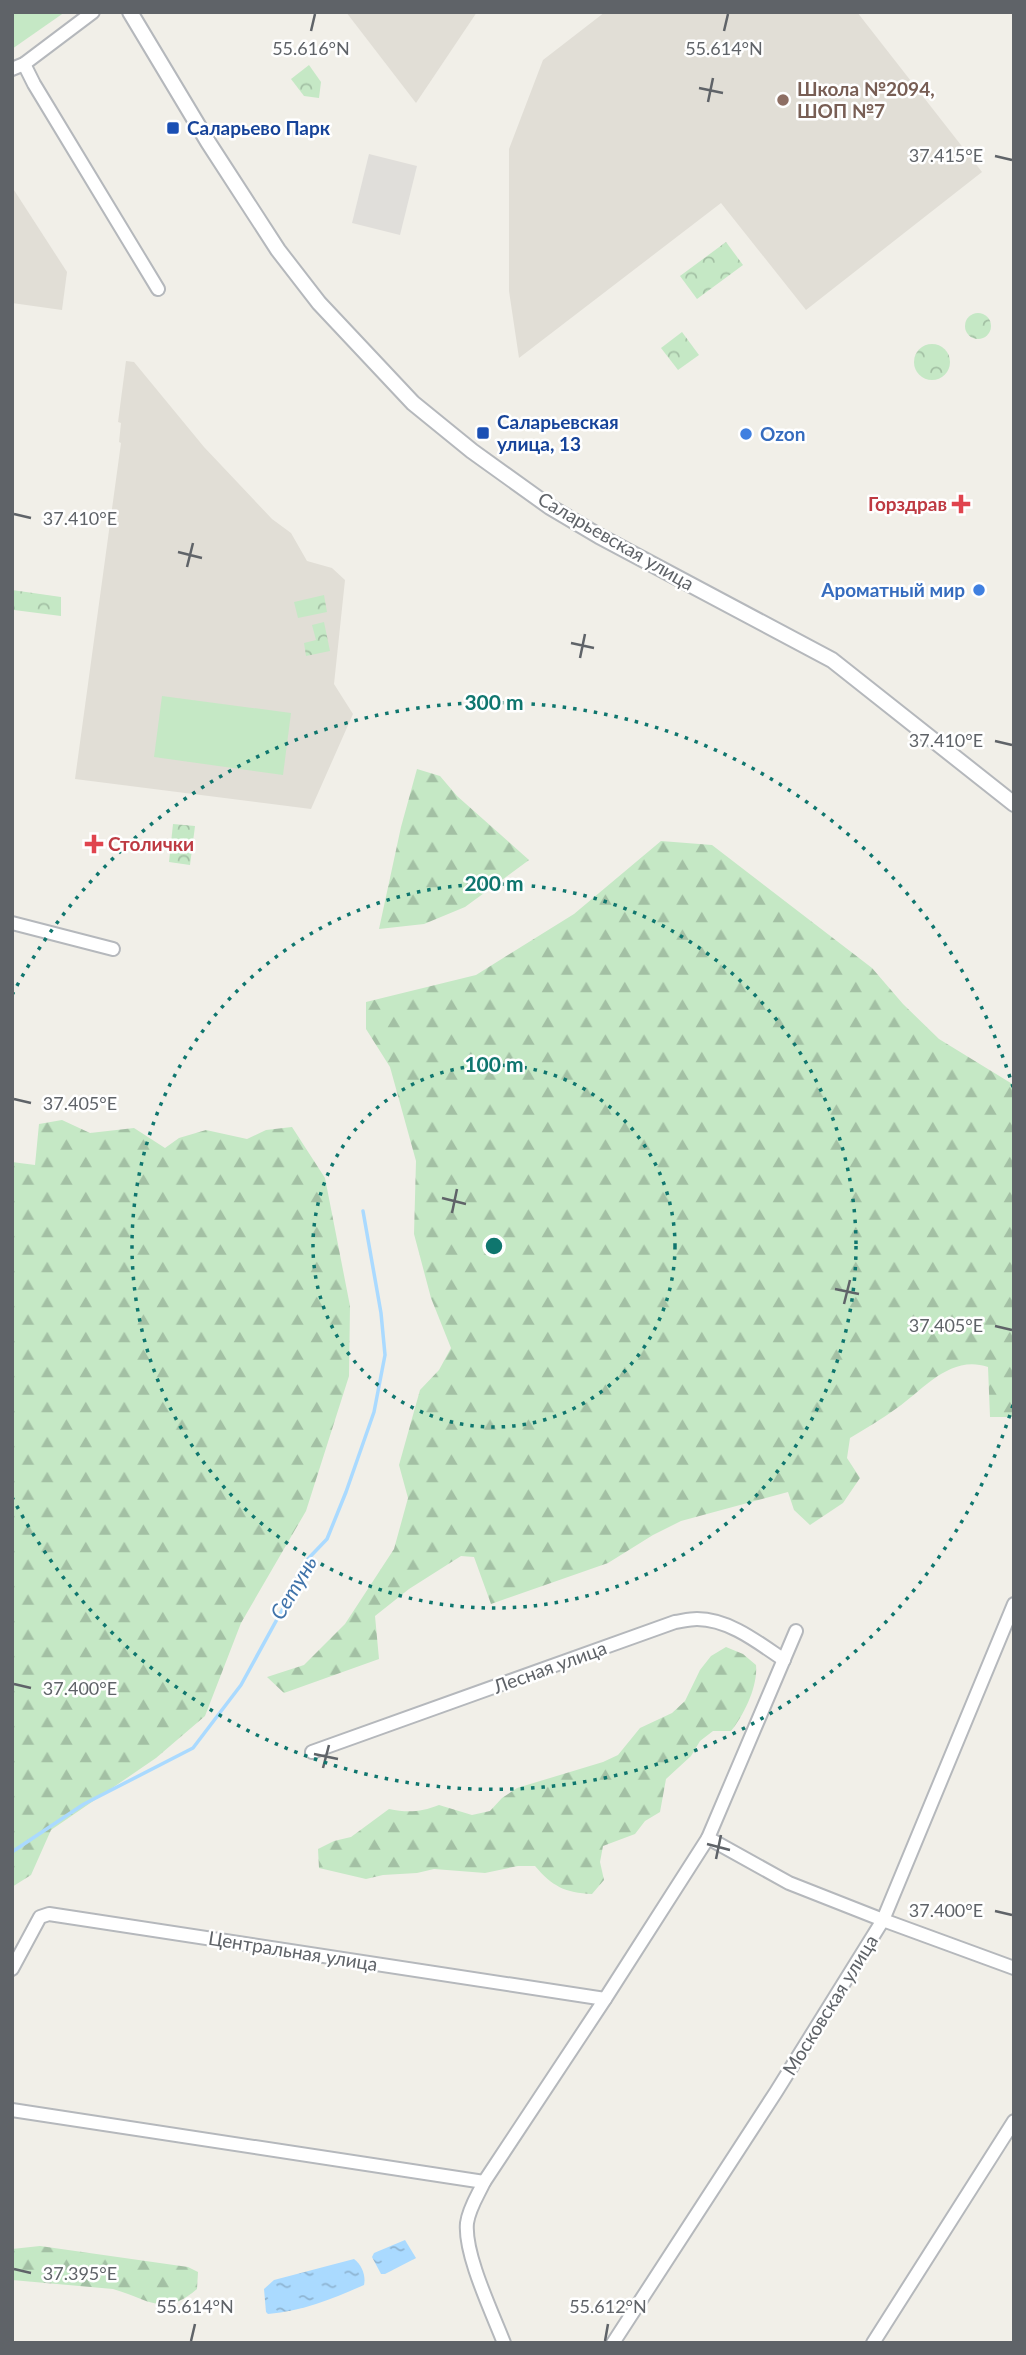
<svg xmlns="http://www.w3.org/2000/svg" width="1026" height="2355" viewBox="0 0 1026 2355" font-family="Lato,sans-serif">
	<style>
		.industrial { fill: #e0deda }
		.education { fill: #e1ded6 }
		.grass { fill: #c5e8c5 }
		.forest { fill: url(#forest-firs) }
		.park { fill: url(#park-crowns) }
		.water { fill: url(#water-ripples) }
		.lines { fill: none; stroke-linecap: round; stroke-linejoin: round }
		.stream { stroke: #aadaff; stroke-width: 3.5 }
		.minor-casing { stroke: #b5b8bc; stroke-width: 16 }
		.tertiary-casing { stroke: #b5b8bc; stroke-width: 18 }
		.minor { stroke: #fff; stroke-width: 12 }
		.tertiary { stroke: #fff; stroke-width: 14 }
		.ticks { fill: none; stroke: #5f6368; stroke-width: 2.5 }
		.ring { fill: none; stroke: #0f766e; stroke-width: 3.5; stroke-dasharray: 3.5 7 }
		.education-dot { fill: #8d6e63; stroke: #fff; stroke-width: 2.5 }
		.transit-dot { fill: #1a4fb4; stroke: #fff; stroke-width: 2.5 }
		.shop-dot { fill: #3f7fe0; stroke: #fff; stroke-width: 2.5 }
		.health-dot { fill: #e0444e; stroke: #fff; stroke-width: 2.5 }
		.labels { text-anchor: middle; stroke-width: 5; stroke-linejoin: round; paint-order: stroke }
		.education-label { font-size: 19px; font-weight: bold; fill: #785e54; stroke: #fff; text-anchor: start }
		.transit-label { font-size: 19px; font-weight: bold; fill: #164399; stroke: #fff; text-anchor: start }
		.shop-label { font-size: 19px; font-weight: bold; fill: #366cbe; stroke: #fff; text-anchor: start }
		.health-label { font-size: 19px; font-weight: bold; fill: #be3a42; stroke: #fff; text-anchor: end }
		.street-label { font-size: 19px; fill: #5f6368; stroke: #fff }
		.water-label { font-size: 21px; font-style: italic; fill: #4174aa; stroke: #fff }
		.ticks-label { font-size: 18px; text-anchor: middle; fill: #5f6368; stroke: #fff; stroke-width: 5; stroke-linejoin: round; paint-order: stroke }
		.centre { fill: #0f766e; stroke: #fff; stroke-width: 3.5 }
		.ring-label { font-size: 21px; text-anchor: middle; font-weight: bold; fill: #0f766e; stroke: #fff; stroke-width: 5; stroke-linejoin: round; paint-order: stroke }
	</style>
	<defs>
		<pattern id="forest-firs" width="22" height="20" patternUnits="userSpaceOnUse" patternTransform="scale(1.75)"><rect width="22" height="20" fill="#c5e8c5"/><path d="M5 1l3.5 6h-7zM16 11l3.5 6h-7z" fill="#a3c0a4"/></pattern>
		<pattern id="park-crowns" width="20" height="18" patternUnits="userSpaceOnUse" patternTransform="scale(1.75)"><rect width="20" height="18" fill="#c5e8c5"/><path d="M2 6a3 3 0 1 1 6 0M12 15a3 3 0 1 1 6 0" fill="none" stroke="#a3c0a4"/></pattern>
		<pattern id="water-ripples" width="26" height="14" patternUnits="userSpaceOnUse" patternTransform="scale(1.75)"><rect width="26" height="14" fill="#aadaff"/><path d="M2 4q2-2 4 0t4 0M15 11q2-2 4 0t4 0" fill="none" stroke="#8eb4d2"/></pattern>
	</defs>
	<rect width="100%" height="100%" fill="#f1efe8"/>
	<path class="industrial" d="M369 154 417 166 400 235 352 223Z"/>
	<g class="education">
		<path d="M346 12H477L416 103Z"/>
		<path d="M605 12H857L982 172 806 310 721 203 519 358 509 291V149L543 60Z"/>
		<path d="M12 187 67 272 62 310 12 303Z"/>
		<path d="M126 361 134 362 204 447 272 519 291 533 307 561 332 568 345 580 334 684 353 714 311 809 75 779 121 443 119 442 121 423 118 422Z"/>
	</g>
	<g class="grass">
		<path d="M12 12H65L12 49Z"/>
		<path d="M162 696 291 713 283 775 154 757Z"/>
	</g>
	<g class="forest">
		<path d="M417 769 440 776 457 796 529 860 465 907 424 924 379 929 401 827Z"/>
		<path d="M661 841 712 845 872 968 903 1004 939 1039 1014 1085V1417H990L988 1367C951 1354 924 1389 897 1408 882 1419 866 1428 850 1438L847 1458 860 1478 843 1503 810 1525 794 1510 788 1492 681 1521 653 1535 608 1563 491 1604 474 1557 461 1556 409 1589 375 1616 379 1659 284 1693 267 1677 304 1665 345 1624 394 1549 408 1498 399 1465 420 1390 439 1370 451 1348 431 1298 414 1234 416 1161 390 1067 366 1029V1002L476 975 574 914Z"/>
		<path d="M62 1120 90 1133 134 1128 165 1148 179 1138 206 1130 247 1139 266 1130 292 1127 325 1178 350 1306 349 1376 306 1511 241 1623 205 1716 156 1758 51 1830 31 1875 12 1887V1162L35 1165 39 1124Z"/>
		<path d="M726 1647 743 1654 756 1665C758 1686 744 1715 731 1731H713L700 1741 691 1756 666 1779 660 1812 645 1821 635 1834 603 1846 600 1862 604 1880 592 1894C565 1893 552 1886 535 1866H518L485 1873 434 1869 417 1873 383 1875 366 1879 319 1868 318 1849 334 1841 351 1837 389 1809C408 1813 421 1812 439 1805L472 1815 490 1811 502 1798 517 1788 603 1762 618 1755 640 1728 672 1713 685 1701 700 1670 711 1656Z"/>
		<path d="M40 2246 188 2267 198 2272 197 2289C163 2318 149 2299 113 2289L12 2280V2249Z"/>
	</g>
	<g class="park">
		<path d="M309 65 321 82 319 98 304 96 291 79Z"/>
		<path d="M726 242 743 265 697 299 680 276Z"/>
		<circle cx="978" cy="326" r="13"/>
		<path d="M682 332 699 355 678 370 661 348Z"/>
		<circle cx="932" cy="362" r="18"/>
		<path d="M12 590 61 597V616L14 610Z"/>
		<path d="M324 595 327 612 298 618 294 602Z"/>
		<path d="M324 622 330 651 306 656 304 643 316 640 312 625Z"/>
		<path d="M173 824 195 826 190 865 169 862Z"/>
	</g>
	<g class="water">
		<path d="M405 2240 416 2258 385 2274H381L372 2257 374 2253Z"/>
		<path d="M354 2259C362 2265 366 2276 364 2285 332 2299 303 2311 268 2314L266 2312 264 2289 274 2280Z"/>
	</g>
	<g class="lines">
		<path class="stream" d="M12 1852 84 1804 193 1748 241 1685 287 1601 304 1563 327 1539 346 1492 374 1412 385 1355 381 1313 363 1211"/>
		<g class="minor-casing">
			<g id="minor">
				<path d="M24 64 34 84 158 289"/>
				<path d="M12 69 24 64 93 12"/>
				<path d="M12 923 113 949"/>
				<path d="M312 1752 675 1622C682 1621 690 1619 697 1619 729 1619 759 1643 784 1660"/>
				<path d="M708 1838 789 1883 883 1920 1014 1968"/>
				<path d="M12 1969 40 1917 49 1914 605 1999"/>
				<path d="M12 2110 484 2182"/>
				<path d="M504 2343C492 2312 464 2254 467 2223 469 2208 478 2195 484 2182L605 1999 708 1838 796 1631"/>
				<path d="M613 2343 776 2092 883 1920 1014 1604"/>
				<path d="M873 2343 1014 2121"/>
			</g>
		</g>
		<g class="tertiary-casing">
			<path id="tertiary" d="M130 12 208 142 278 250 319 303 413 403 472 451 550 507 599 536 832 660 1014 804"/>
		</g>
		<use href="#minor" class="minor"/>
		<use href="#tertiary" class="tertiary"/>
	</g>
	<path class="ticks" d="M311 31 315 14M724 31 728 14M699 88 723 93M708 102 713 78M995 156 1012 160M14 514 31 518M178 552 202 558M187 567 193 543M571 643 594 648M580 658 585 634M995 741 1012 745M14 1099 31 1103M442 1198 466 1204M452 1213 457 1189M835 1289 859 1294M844 1304 850 1280M995 1326 1012 1330M14 1684 31 1688M314 1754 338 1759M323 1768 329 1745M707 1844 730 1850M716 1859 721 1835M995 1911 1012 1915M14 2269 31 2273M191 2341 195 2324M605 2341 608 2324"/>
	<g class="ring">
		<circle cx="494" cy="1246" r="181"/>
		<circle cx="494" cy="1246" r="362"/>
		<path d="M1013 1405A543 543 0 0 1 12 1497M12 995A543 543 0 0 1 1013 1087"/>
	</g>
	<circle class="education-dot" cx="783" cy="100" r="7"/>
	<g class="transit-dot">
		<rect x="166" y="121" width="14" height="14" rx="3.5"/>
		<rect x="476" y="426" width="14" height="14" rx="3.5"/>
	</g>
	<g class="shop-dot">
		<circle cx="746" cy="434" r="7"/>
		<circle cx="979" cy="590" r="7"/>
	</g>
	<g class="health-dot">
		<path d="M957.5 493.5h7v7h7v7h-7v7h-7v-7h-7v-7h7z"/>
		<path d="M90.5 833.5h7v7h7v7h-7v7h-7v-7h-7v-7h7z"/>
	</g>
	<g class="labels">
		<g class="education-label">
			<text x="797" y="96">Школа №2094,<tspan x="797" dy="22">ШОП №7</tspan></text>
		</g>
		<g class="transit-label">
			<text x="187" y="135">Саларьево Парк</text>
			<text x="497" y="429">Саларьевская<tspan x="497" dy="22">улица, 13</tspan></text>
		</g>
		<g class="shop-label">
			<text x="760" y="441">Ozon</text>
			<text x="965" y="597" text-anchor="end">Ароматный мир</text>
		</g>
		<g class="health-label">
			<text x="947" y="511">Горздрав</text>
			<text x="108" y="851" text-anchor="start">Столички</text>
		</g>
		<g class="street-label">
			<text transform="translate(616 541) rotate(30)" y="7">Саларьевская улица</text>
			<text transform="translate(550 1667) rotate(-20)" y="7">Лесная улица</text>
			<text transform="translate(293 1951) rotate(9)" y="7">Центральная улица</text>
			<text transform="translate(830 2005) rotate(-58)" y="7">Московская улица</text>
		</g>
		<g class="water-label">
			<text transform="translate(294 1588) rotate(-59)" y="7">Сетунь</text>
		</g>
	</g>
	<g class="ticks-label">
		<text x="311" y="55">55.616°N</text>
		<text x="724" y="55">55.614°N</text>
		<text x="946" y="162">37.415°E</text>
		<text x="80" y="525">37.410°E</text>
		<text x="946" y="747">37.410°E</text>
		<text x="80" y="1110">37.405°E</text>
		<text x="946" y="1332">37.405°E</text>
		<text x="80" y="1695">37.400°E</text>
		<text x="946" y="1917">37.400°E</text>
		<text x="80" y="2280">37.395°E</text>
		<text x="195" y="2313">55.614°N</text>
		<text x="608" y="2313">55.612°N</text>
	</g>
	<circle cx="494" cy="1246" r="10" class="centre"/>
	<g class="ring-label">
		<text x="494" y="710">300 m</text>
		<text x="494" y="891">200 m</text>
		<text x="494" y="1072">100 m</text>
	</g>
	<rect width="1026" height="2355" fill="none" stroke="#5f6368" stroke-width="28"/>
</svg>
